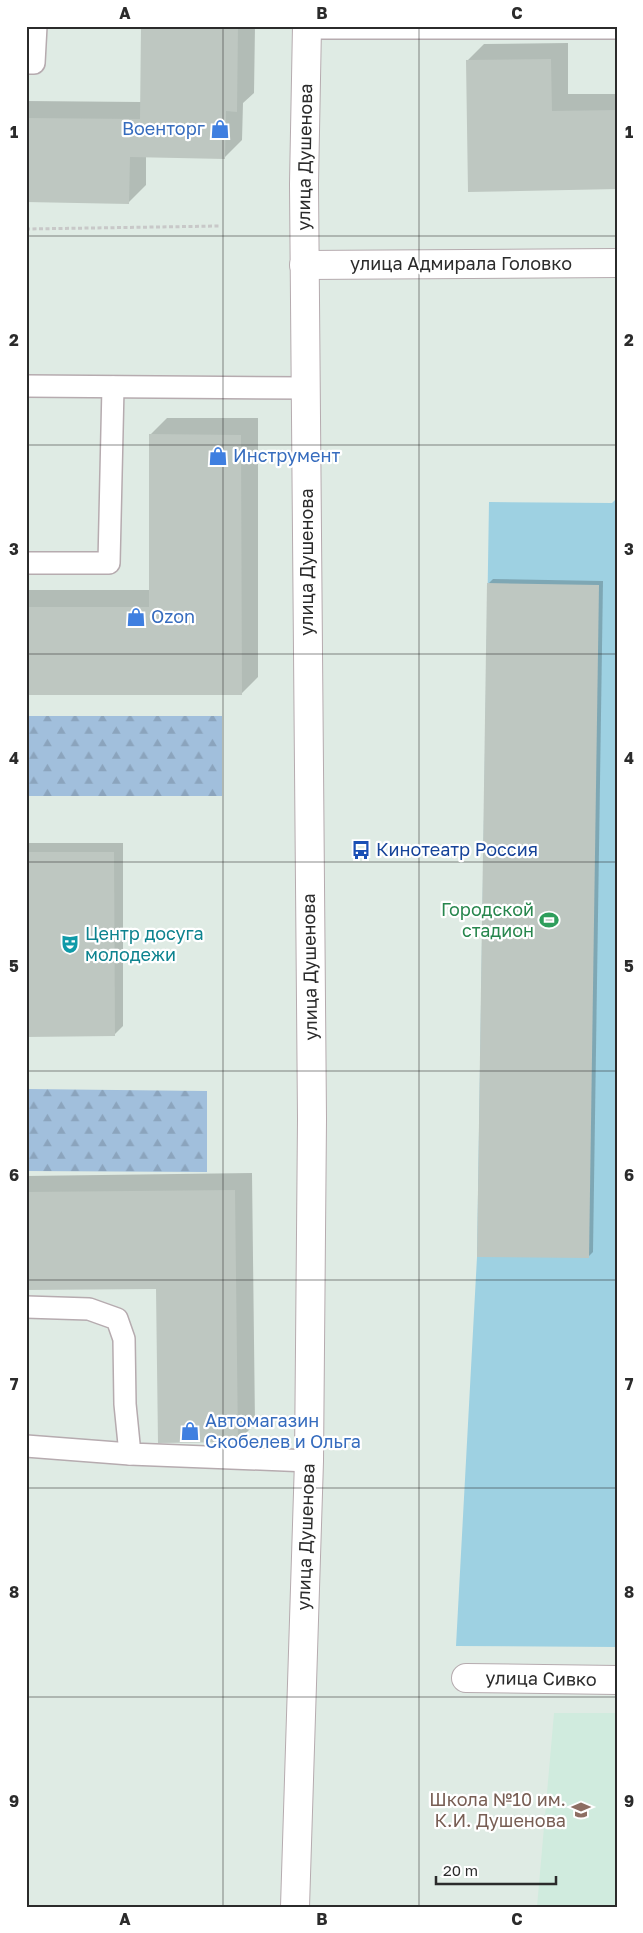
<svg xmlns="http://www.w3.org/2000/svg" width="643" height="1933" viewBox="0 0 643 1933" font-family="'Golos Text',sans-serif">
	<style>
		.education { fill: #d0ebde }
		.forest { fill: url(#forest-firs) }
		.pitch { fill: #9ed1e2 }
		.shadow { fill: #0003 }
		.building { fill: #bec7c1 }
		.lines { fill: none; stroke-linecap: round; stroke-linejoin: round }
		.service-casing { stroke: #b6abaf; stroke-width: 24 }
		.minor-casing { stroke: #b6abaf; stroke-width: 30 }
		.tertiary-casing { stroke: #b6abaf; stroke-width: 30 }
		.path { stroke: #c8c8c8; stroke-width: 3; stroke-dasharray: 4 2.5; stroke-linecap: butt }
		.service { stroke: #fff; stroke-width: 21 }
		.minor { stroke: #fff; stroke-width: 28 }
		.tertiary { stroke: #fff; stroke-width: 28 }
		.grid { fill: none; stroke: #2b2b2b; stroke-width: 1; stroke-opacity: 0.55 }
		.labels { text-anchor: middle; stroke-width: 4.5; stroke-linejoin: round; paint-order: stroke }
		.shop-label { font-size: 18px; fill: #366cbe; stroke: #fff; text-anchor: start }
		.street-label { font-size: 18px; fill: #2b2b2b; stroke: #fff }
		.transit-label { font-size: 18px; fill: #164399; stroke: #fff; text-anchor: start }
		.leisure-label { font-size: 18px; fill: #27864d; stroke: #fff; text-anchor: end }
		.culture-label { font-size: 18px; fill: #0d838f; stroke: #fff; text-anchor: start }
		.education-label { font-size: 18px; fill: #785e54; stroke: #fff; text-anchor: end }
		.neatline { fill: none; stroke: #2b2b2b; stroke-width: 2 }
		.grid-label { font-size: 16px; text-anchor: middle; font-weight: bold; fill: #2b2b2b }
	</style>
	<defs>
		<pattern id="forest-firs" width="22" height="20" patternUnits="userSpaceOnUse" patternTransform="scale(1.25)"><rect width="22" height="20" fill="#a1bfdc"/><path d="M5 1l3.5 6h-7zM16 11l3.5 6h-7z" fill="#8ba4bd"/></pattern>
	</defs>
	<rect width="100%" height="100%" fill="#dfebe4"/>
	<path class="education" d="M554 1713H617V1907H537Z"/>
	<g class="forest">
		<rect x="26" y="716" width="196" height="80"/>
		<path d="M26 1089 207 1091V1172L26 1171Z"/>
	</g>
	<path class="pitch" d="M617 498V1647L456 1646 477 1257 489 502 612 503Z"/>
	<g class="shadow">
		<path d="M143 26H255L254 93 243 103 242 140 225 157 146 156V185L129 202 26 201V101L141 102Z"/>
		<path d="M568 43V94H617V188L467 61 484 44Z"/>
		<path d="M167 418H258V677L241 694H26V590H150V435Z"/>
		<path d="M493 579 603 581 593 1252 588 1257 488 584Z"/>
		<path d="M26 843H123V1026L114 1035H26Z"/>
		<path d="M252 1173 255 1424 238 1441 157 1287 26 1289V1176Z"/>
	</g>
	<g class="building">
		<path d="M141 26H238L237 112 226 111 225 159 130 157 129 204 26 202V118L140 119Z"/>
		<path d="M551 59 552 111 617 110V189L468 192 466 60Z"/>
		<path d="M149 434 241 435 242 695H26V607H149Z"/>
		<path d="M487 583 599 585 589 1258 477 1257Z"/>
		<path d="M26 852H114L115 1036 26 1037Z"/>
		<path d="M235 1190 238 1442 158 1443 156 1289 26 1290V1192Z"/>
	</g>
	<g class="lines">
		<g class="service-casing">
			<g id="service">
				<path d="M307 28H617"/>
				<path d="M26 63H34L36 26"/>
				<path d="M26 386 306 388"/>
				<path d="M26 563H109L113 387"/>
				<path d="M26 1307 89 1309 117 1319 124 1339 125 1404 130 1454 309 1461"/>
				<path d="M26 1446 130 1454"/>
			</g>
		</g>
		<g class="minor-casing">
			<path id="minor" d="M466 1678 617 1680"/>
		</g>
		<g class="tertiary-casing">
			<g id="tertiary">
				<path d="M304 265 617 263"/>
				<path d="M295 1907 309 1461 312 1119 304 184 307 26"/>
			</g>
		</g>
		<path class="path" d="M26 229 220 226"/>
		<use href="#service" class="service"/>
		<use href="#minor" class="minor"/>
		<use href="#tertiary" class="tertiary"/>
	</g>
	<path class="grid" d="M223 26V1907M419 26V1907M26 236H617M26 445H617M26 654H617M26 862H617M26 1071H617M26 1280H617M26 1488H617M26 1697H617"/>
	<defs>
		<g id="shop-bare" transform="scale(1.5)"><path d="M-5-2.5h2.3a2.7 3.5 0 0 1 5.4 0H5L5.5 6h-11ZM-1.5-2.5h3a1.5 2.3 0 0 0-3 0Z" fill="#3f7fe0" stroke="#fff" stroke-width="2.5" paint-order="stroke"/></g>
		<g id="bus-bare" transform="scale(1.5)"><path d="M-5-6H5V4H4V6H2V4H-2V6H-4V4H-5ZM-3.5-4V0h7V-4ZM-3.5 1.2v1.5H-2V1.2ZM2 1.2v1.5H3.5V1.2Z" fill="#1a4fb4" stroke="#fff" stroke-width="2.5" paint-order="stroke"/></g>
		<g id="stadium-bare" transform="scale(1.5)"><path d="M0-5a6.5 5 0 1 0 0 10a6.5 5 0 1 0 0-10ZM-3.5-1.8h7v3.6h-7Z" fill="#2e9e5b" stroke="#fff" stroke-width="2.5" paint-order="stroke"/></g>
		<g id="theatre-bare" transform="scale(1.5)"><path d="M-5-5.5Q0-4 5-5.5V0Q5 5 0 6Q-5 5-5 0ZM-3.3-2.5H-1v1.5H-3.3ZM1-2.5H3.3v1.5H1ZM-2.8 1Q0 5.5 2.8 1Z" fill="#0f9aa8" stroke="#fff" stroke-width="2.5" paint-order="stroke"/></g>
		<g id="school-bare" transform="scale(1.5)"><path d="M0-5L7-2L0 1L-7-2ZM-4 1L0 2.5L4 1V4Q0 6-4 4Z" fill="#8d6e63" stroke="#fff" stroke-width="2.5" paint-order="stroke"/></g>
	</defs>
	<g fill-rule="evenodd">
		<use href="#shop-bare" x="220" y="129"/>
		<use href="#shop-bare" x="218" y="456"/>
		<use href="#shop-bare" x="136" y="617"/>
		<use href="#bus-bare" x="361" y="850"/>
		<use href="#stadium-bare" x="549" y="920"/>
		<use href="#theatre-bare" x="70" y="944"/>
		<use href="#shop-bare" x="190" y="1431"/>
		<use href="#school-bare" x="581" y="1810"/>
	</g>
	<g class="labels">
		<g class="shop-label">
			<text x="205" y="135" text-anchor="end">Военторг</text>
			<text x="233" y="462">Инструмент</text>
			<text x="151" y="623">Ozon</text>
			<text x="205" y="1427">Автомагазин<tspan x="205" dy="21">Скобелев и Ольга</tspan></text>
		</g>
		<g class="street-label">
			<text transform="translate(305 157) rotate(-89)" y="6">улица Душенова</text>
			<text x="461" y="270">улица Адмирала Головко</text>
			<text transform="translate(307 562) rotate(-90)" y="6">улица Душенова</text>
			<text transform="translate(310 967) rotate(-91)" y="6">улица Душенова</text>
			<text transform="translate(306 1537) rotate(-88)" y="6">улица Душенова</text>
			<text transform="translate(541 1679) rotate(1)" y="6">улица Сивко</text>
		</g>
		<g class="transit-label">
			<text x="376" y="856">Кинотеатр Россия</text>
		</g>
		<g class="leisure-label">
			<text x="534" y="916">Городской<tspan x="534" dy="21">стадион</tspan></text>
		</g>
		<g class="culture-label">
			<text x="85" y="940">Центр досуга<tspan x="85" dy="21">молодежи</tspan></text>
		</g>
		<g class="education-label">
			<text x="566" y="1806">Школа №10 им.<tspan x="566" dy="21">К.И. Душенова</tspan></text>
		</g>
	</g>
	<rect width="643" height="1933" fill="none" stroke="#ffffff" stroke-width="55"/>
	<path d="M436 1876v8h120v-8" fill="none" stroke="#2b2b2b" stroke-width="2.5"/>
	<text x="443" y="1876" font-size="15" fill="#2b2b2b" stroke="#ffffff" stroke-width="4" paint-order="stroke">20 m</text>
	<rect x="28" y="28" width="588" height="1878" class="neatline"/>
	<g class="grid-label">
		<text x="125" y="19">A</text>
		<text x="322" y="19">B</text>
		<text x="517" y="19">C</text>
		<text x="14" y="138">1</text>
		<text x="629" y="138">1</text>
		<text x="14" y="346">2</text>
		<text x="629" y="346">2</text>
		<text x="14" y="555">3</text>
		<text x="629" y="555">3</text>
		<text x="14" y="764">4</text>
		<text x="629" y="764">4</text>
		<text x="14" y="972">5</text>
		<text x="629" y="972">5</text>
		<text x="14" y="1181">6</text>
		<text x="629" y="1181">6</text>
		<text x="14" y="1390">7</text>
		<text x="629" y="1390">7</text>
		<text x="14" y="1598">8</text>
		<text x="629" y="1598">8</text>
		<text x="14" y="1807">9</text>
		<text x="629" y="1807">9</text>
		<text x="125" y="1925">A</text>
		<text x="322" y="1925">B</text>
		<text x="517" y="1925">C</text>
	</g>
</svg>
